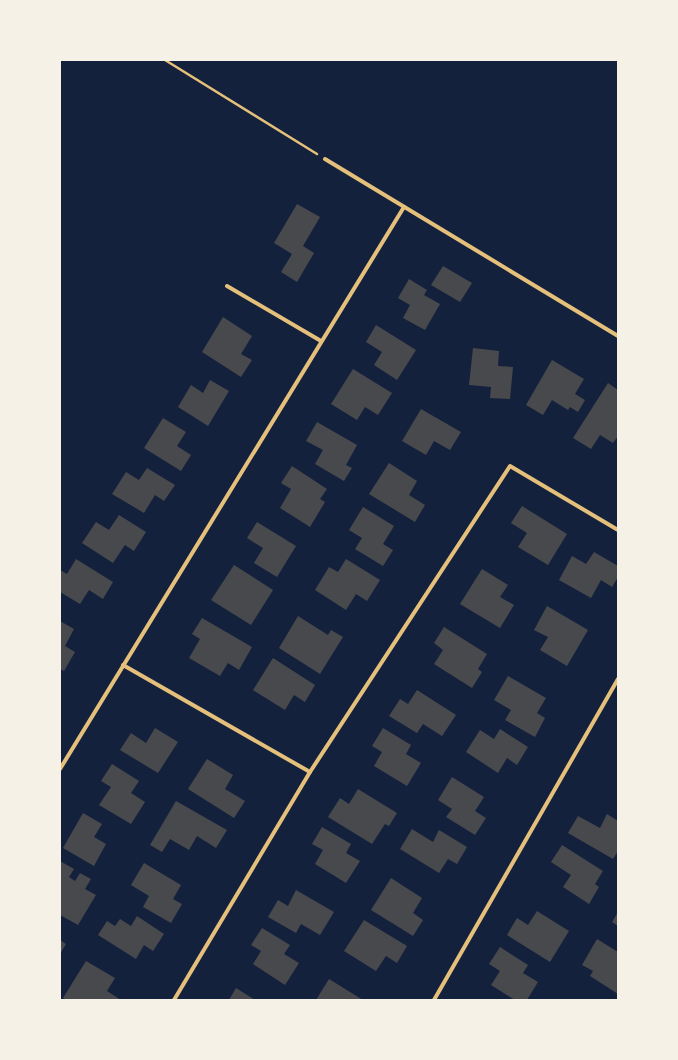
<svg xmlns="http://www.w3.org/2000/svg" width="678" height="1060" viewBox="0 0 678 1060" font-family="Commissioner,sans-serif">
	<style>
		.building { fill: #48494c }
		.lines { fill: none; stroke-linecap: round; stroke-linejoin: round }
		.path { stroke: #e5c07b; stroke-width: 2.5 }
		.minor { stroke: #e5c07b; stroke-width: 4 }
	</style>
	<rect width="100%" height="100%" fill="#14213d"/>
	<g class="building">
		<path d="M297 204 320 217 303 246 314 253 297 282 281 272 292 254 274 243Z"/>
		<path d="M443 266 472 283 460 302 431 285Z"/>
		<path d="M409 279 427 290 424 295 440 304 425 330 403 318 410 305 398 298Z"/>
		<path d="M223 317 252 336 241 354 252 360 241 377 202 352Z"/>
		<path d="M376 325 416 350 397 380 374 365 382 352 366 342Z"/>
		<path d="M473 348 499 351 498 366 513 367 510 399 490 398 491 387 469 385Z"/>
		<path d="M552 360 584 379 575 394 585 400 578 412 570 407 568 410 552 400 543 415 526 405Z"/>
		<path d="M353 369 392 393 378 415 365 407 357 420 331 404Z"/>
		<path d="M210 380 229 391 208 426 178 407 191 385 203 393Z"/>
		<path d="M608 383 618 390V436L613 443 600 435 591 449 573 438Z"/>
		<path d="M421 409 461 432 450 450 434 441 426 455 402 441Z"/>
		<path d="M163 418 186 432 177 446 191 455 181 471 144 448Z"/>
		<path d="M317 422 357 445 346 465 352 468 344 481 315 464 323 450 306 441Z"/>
		<path d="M389 463 417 481 409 495 425 505 415 522 369 494Z"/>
		<path d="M292 466 327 489 320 499 325 502 310 527 280 508 291 489 281 483Z"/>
		<path d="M147 468 175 485 164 501 155 495 144 513 112 494 126 472 139 480Z"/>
		<path d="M522 506 567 534 548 565 518 547 527 533 511 523Z"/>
		<path d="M363 507 394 526 383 544 393 550 383 566 355 549 362 538 349 530Z"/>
		<path d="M119 515 146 532 134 551 125 545 113 563 82 543 96 522 109 530Z"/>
		<path d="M257 522 296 546 277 577 254 563 263 548 247 538Z"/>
		<path d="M594 552 618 566V577L612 587 601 580 591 598 559 580 572 556 586 564Z"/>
		<path d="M76 559 113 582 103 599 89 590 80 604 60 592V570L67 574Z"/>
		<path d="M346 559 380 580 367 601 356 594 346 610 315 590 329 567 338 572Z"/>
		<path d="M234 565 273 590 251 625 211 600Z"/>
		<path d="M482 569 508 585 500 597 514 605 500 628 460 604Z"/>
		<path d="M547 606 588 630 567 666 540 650 548 637 534 630Z"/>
		<path d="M298 616 328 635 331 630 343 637 320 674 279 648Z"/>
		<path d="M202 618 252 647 239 670 228 663 220 676 189 658 200 639 192 634Z"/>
		<path d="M60 621 74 629 65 646 75 652 64 671 60 669Z"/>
		<path d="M444 627 487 654 478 669 482 672 472 688 434 664 443 650 434 643Z"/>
		<path d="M273 658 315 685 305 702 294 695 285 710 253 690Z"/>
		<path d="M508 676 546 698 537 713 545 718 535 737 505 720 511 710 494 700Z"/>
		<path d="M417 690 456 715 442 736 423 724 417 733 389 716 400 699 408 704Z"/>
		<path d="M155 728 178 742 158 773 120 750 131 733 146 743Z"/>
		<path d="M383 728 411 745 406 754 421 763 407 786 374 766 382 752 372 746Z"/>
		<path d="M500 729 528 747 517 765 507 758 498 773 466 752 480 730 494 739Z"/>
		<path d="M207 759 233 775 225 789 245 801 234 818 188 789Z"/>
		<path d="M112 764 139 781 131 793 145 802 131 824 99 805 111 787 101 781Z"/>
		<path d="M452 777 484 797 475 811 486 818 475 835 446 817 452 809 438 800Z"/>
		<path d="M358 789 397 813 389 826 385 824 372 844 328 817 340 798 349 804Z"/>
		<path d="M176 801 227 830 216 848 197 836 189 850 170 839 162 852 150 845Z"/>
		<path d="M83 813 102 824 94 837 106 844 94 866 63 848Z"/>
		<path d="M607 814 618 821V851L613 859 568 833 578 816 600 828Z"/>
		<path d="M322 827 351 844 346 853 360 861 346 883 315 864 323 850 312 844Z"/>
		<path d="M412 829 433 842 439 830 467 847 457 864 448 859 439 873 400 849Z"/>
		<path d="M562 845 603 871 595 884 599 887 589 904 563 887 571 875 551 862Z"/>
		<path d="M60 861 74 869 69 877 75 881 80 873 91 879 85 889 96 895 78 925 60 915Z"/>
		<path d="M144 863 181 885 173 899 182 904 171 923 143 907 149 896 131 885Z"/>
		<path d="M391 878 422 898 413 913 423 920 413 936 371 910Z"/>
		<path d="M296 890 334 912 320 935 301 924 296 933 268 917 278 900 288 906Z"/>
		<path d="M537 911 569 931 550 962 507 935 517 918 528 925Z"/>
		<path d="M618 912V926L612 922Z"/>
		<path d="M137 916 164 934 153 951 144 945 136 959 98 935 107 921 115 926 120 919 131 926Z"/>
		<path d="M364 920 407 946 397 963 386 956 376 971 344 951Z"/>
		<path d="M262 928 290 945 284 954 299 963 285 985 253 964 261 951 251 945Z"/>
		<path d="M597 939 618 952V994L590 976 593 971 582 965Z"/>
		<path d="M60 940 66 944 60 954Z"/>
		<path d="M500 947 528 965 523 973 538 982 527 1000H515L491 985 500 971 489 964Z"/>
		<path d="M86 961 115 978 107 991 121 1000H67L63 998Z"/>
		<path d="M329 979 363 1000H316Z"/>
		<path d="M236 988 255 1000H229Z"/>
	</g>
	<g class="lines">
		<path class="path" d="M165 60 317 154"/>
		<g class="minor">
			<path d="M325 159 618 336"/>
			<path d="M227 286 321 341"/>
			<path d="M123 665 310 772"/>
			<path d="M60 769 404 207"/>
			<path d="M174 1000 310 772 510 466 618 530"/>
			<path d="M434 1000 618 679"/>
		</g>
	</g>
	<rect width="678" height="1060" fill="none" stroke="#f6f1e7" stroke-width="122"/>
</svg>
